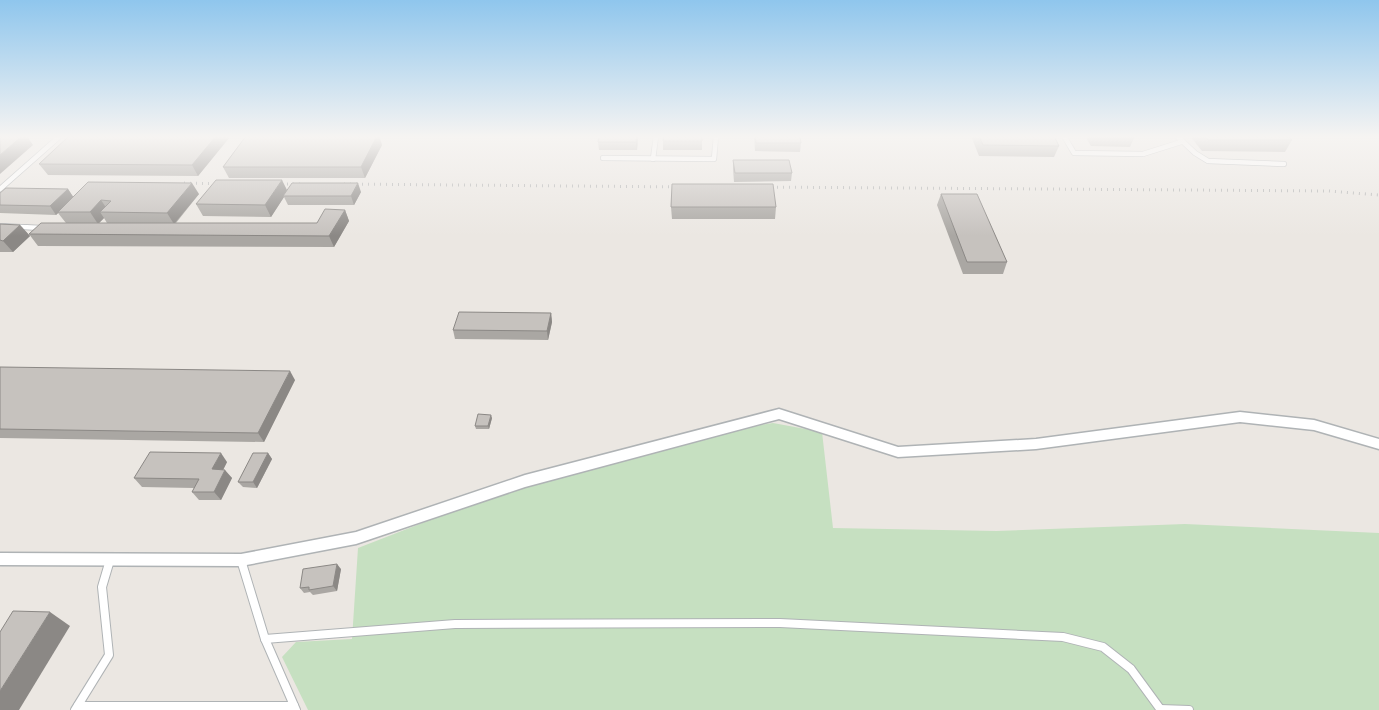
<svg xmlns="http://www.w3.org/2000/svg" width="1379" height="710" viewBox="0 0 1379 710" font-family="Inter,sans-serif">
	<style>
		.green { fill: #c6e0c1 }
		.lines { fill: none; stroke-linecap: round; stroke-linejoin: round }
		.service-far1-casing { stroke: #afb3b5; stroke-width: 6 }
		.service-casing { stroke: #afb3b5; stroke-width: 10 }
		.minor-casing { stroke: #afb3b5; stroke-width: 3 }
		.service-far1 { stroke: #fff; stroke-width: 4.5 }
		.service { stroke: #fff; stroke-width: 8 }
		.minor { fill: #fff; fill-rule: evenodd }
		.rail { stroke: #aeafaf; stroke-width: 3; stroke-dasharray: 1 5; stroke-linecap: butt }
		.wall { fill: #aaa7a3; fill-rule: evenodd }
		.shaded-wall { fill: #8b8885 }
		.building { fill: #c6c2be; stroke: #8b8885 }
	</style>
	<rect width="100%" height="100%" fill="#ebe7e2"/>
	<path class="green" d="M773 423 822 432 833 528 996 531 1185 524 1379 533V710H308L282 657 296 642 352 639 358 548 484 499 716 432Z"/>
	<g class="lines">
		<g class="service-far1-casing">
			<g id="service-far1">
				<path d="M1064 136 1074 153 1143 154 1181 142"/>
				<path d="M1177 136 1195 153 1208 161 1284 164"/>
				<path d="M603 158 714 159 716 136"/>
				<path d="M653 159 656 136"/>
				<path d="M0 189 60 136"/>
				<path d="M0 226 43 228"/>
			</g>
		</g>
		<g class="service-casing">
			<g id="service">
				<path d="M241 560 265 639 296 710"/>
				<path d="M265 639 455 624 780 623 1063 637 1103 647 1131 669 1161 710"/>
				<path d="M78 706H294"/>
				<path d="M1160 709 1189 710"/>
				<path d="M75 710 109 655 102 587 110 560"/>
			</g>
		</g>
		<g class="minor-casing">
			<path id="minor" d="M779 409 898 447 1036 439 1240 412 1314 420 1379 439V449L1314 430 1240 422 1036 449 898 457 779 419 525 487 356 544 241 566 0 565V553L241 554 356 532 525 475Z"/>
		</g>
		<use href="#service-far1" class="service-far1"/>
		<use href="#service" class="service"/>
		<use href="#minor" class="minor"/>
		<g class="rail">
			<path d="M184 183 227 184"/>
			<path d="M269 184H304"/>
			<path d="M344 184 687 187"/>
			<path d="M759 187 1329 191 1379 195"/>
		</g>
	</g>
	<g class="wall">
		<path d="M246 136H379L382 145 365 178H229L223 167Z"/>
		<path d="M638 136 637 150H599L598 142Z"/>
		<path d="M702 136V150H663V141Z"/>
		<path d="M754 136H800L801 143 800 152 755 151Z"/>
		<path d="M971 136H1054L1059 146 1054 157 979 156Z"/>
		<path d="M1085 136H1133L1134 138 1130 147 1091 146Z"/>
		<path d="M1190 136H1288L1292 140 1285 152 1202 151Z"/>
		<path d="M229 138 198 176 48 175 39 164Z"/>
		<path d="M733 160 792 173 791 181 734 182 733 169Z"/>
		<path d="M68 189 73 197 199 194 176 223H317L345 210 349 221 334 247 38 246 29 234 66 223 58 213 56 215 0 213V193ZM104 218 107 223H99Z"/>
		<path d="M287 191 361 192 354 205H288L284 197 271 217 203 216 196 204Z"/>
		<path d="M941 194 1007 262 1003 274H963L937 205Z"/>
		<path d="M671 207H776L775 219H672Z"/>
		<path d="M0 224 20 225 30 236 13 252H0Z"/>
		<path d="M551 313 552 322 548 340 455 339 453 330Z"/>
		<path d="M0 367 295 380 264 442 0 438Z"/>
		<path d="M492 418 489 429H476L475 426Z"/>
		<path d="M268 453 272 459 257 488 243 487 238 482Z"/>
		<path d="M227 462 223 470 232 478 221 500H199L192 492 194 488 142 487 134 478Z"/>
		<path d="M341 569 337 591 313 595 310 592 304 593 300 588Z"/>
	</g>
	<g class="shaded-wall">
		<path d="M22 136H27L33 145 0 174V155Z"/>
		<path d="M216 136H228L229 138 198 176 192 165Z"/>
		<path d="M377 136H379L382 145 365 178 361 167Z"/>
		<path d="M637 136H638L637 150 636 142Z"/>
		<path d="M282 180 288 192 283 196 284 197 271 217 265 205Z"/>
		<path d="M192 183 199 194 174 224 167 213Z"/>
		<path d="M358 183 361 192 354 205 351 196Z"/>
		<path d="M68 189 74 198 56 215 50 206Z"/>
		<path d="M101 200 109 212H100L104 218 98 224 90 212Z"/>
		<path d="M345 210 349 221 334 247 329 236Z"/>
		<path d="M20 225 30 236 13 252 3 241Z"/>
		<path d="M551 313 552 322 548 340 547 331Z"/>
		<path d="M290 371 295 380 264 442 258 433Z"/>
		<path d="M491 415 492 418 489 429 488 426Z"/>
		<path d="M221 453 227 462 219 478 212 469Z"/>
		<path d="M268 453 272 459 257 488 253 482Z"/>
		<path d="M225 470 232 478 221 500 214 492Z"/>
		<path d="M337 564 341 569 337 591 333 586Z"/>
		<path d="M50 612 70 626 19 710H0V691Z"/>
	</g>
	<g class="building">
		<path d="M0 136H22L0 155Z"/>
		<path d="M69 136H216L192 165 39 164Z"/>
		<path d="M246 136H377L361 167H223Z"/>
		<path d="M599 136H637L636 142H598Z"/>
		<path d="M664 136H702V141H663Z"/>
		<path d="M755 136H800L801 143H756Z"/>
		<path d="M979 136H1054L1059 146 983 145Z"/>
		<path d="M1094 136H1133L1134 138H1095Z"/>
		<path d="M1205 136H1288L1292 140H1208Z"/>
		<path d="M733 160H789L792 173H735Z"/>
		<path d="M216 180H282L265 205 196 204Z"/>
		<path d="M88 182 192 183 167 213 100 212 111 201 101 200 90 212H58Z"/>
		<path d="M292 183H358L351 196H283Z"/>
		<path d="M672 184H773L776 207H671Z"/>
		<path d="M6 188 68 189 50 206 0 205V193Z"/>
		<path d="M941 194H977L1007 262H967Z"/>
		<path d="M325 209 345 210 329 236 29 234 41 223H317Z"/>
		<path d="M0 224 20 225 3 241 0 240Z"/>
		<path d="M459 312 551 313 547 331 453 330Z"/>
		<path d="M0 367 290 371 258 433 0 429Z"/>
		<path d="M478 414 491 415 488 426H475Z"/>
		<path d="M150 452 221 453 212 469 225 470 214 492H192L199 479 134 478Z"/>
		<path d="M253 453H268L253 482H238Z"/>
		<path d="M337 564 333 586 309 590V587L300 588 303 569Z"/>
		<path d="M13 611 50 612 0 691V632Z"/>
	</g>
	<linearGradient id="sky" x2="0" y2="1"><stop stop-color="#8fc6ed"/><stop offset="0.58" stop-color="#f6f4f2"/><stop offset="1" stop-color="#f6f4f2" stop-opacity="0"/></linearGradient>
	<rect width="1379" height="236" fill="url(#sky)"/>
</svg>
